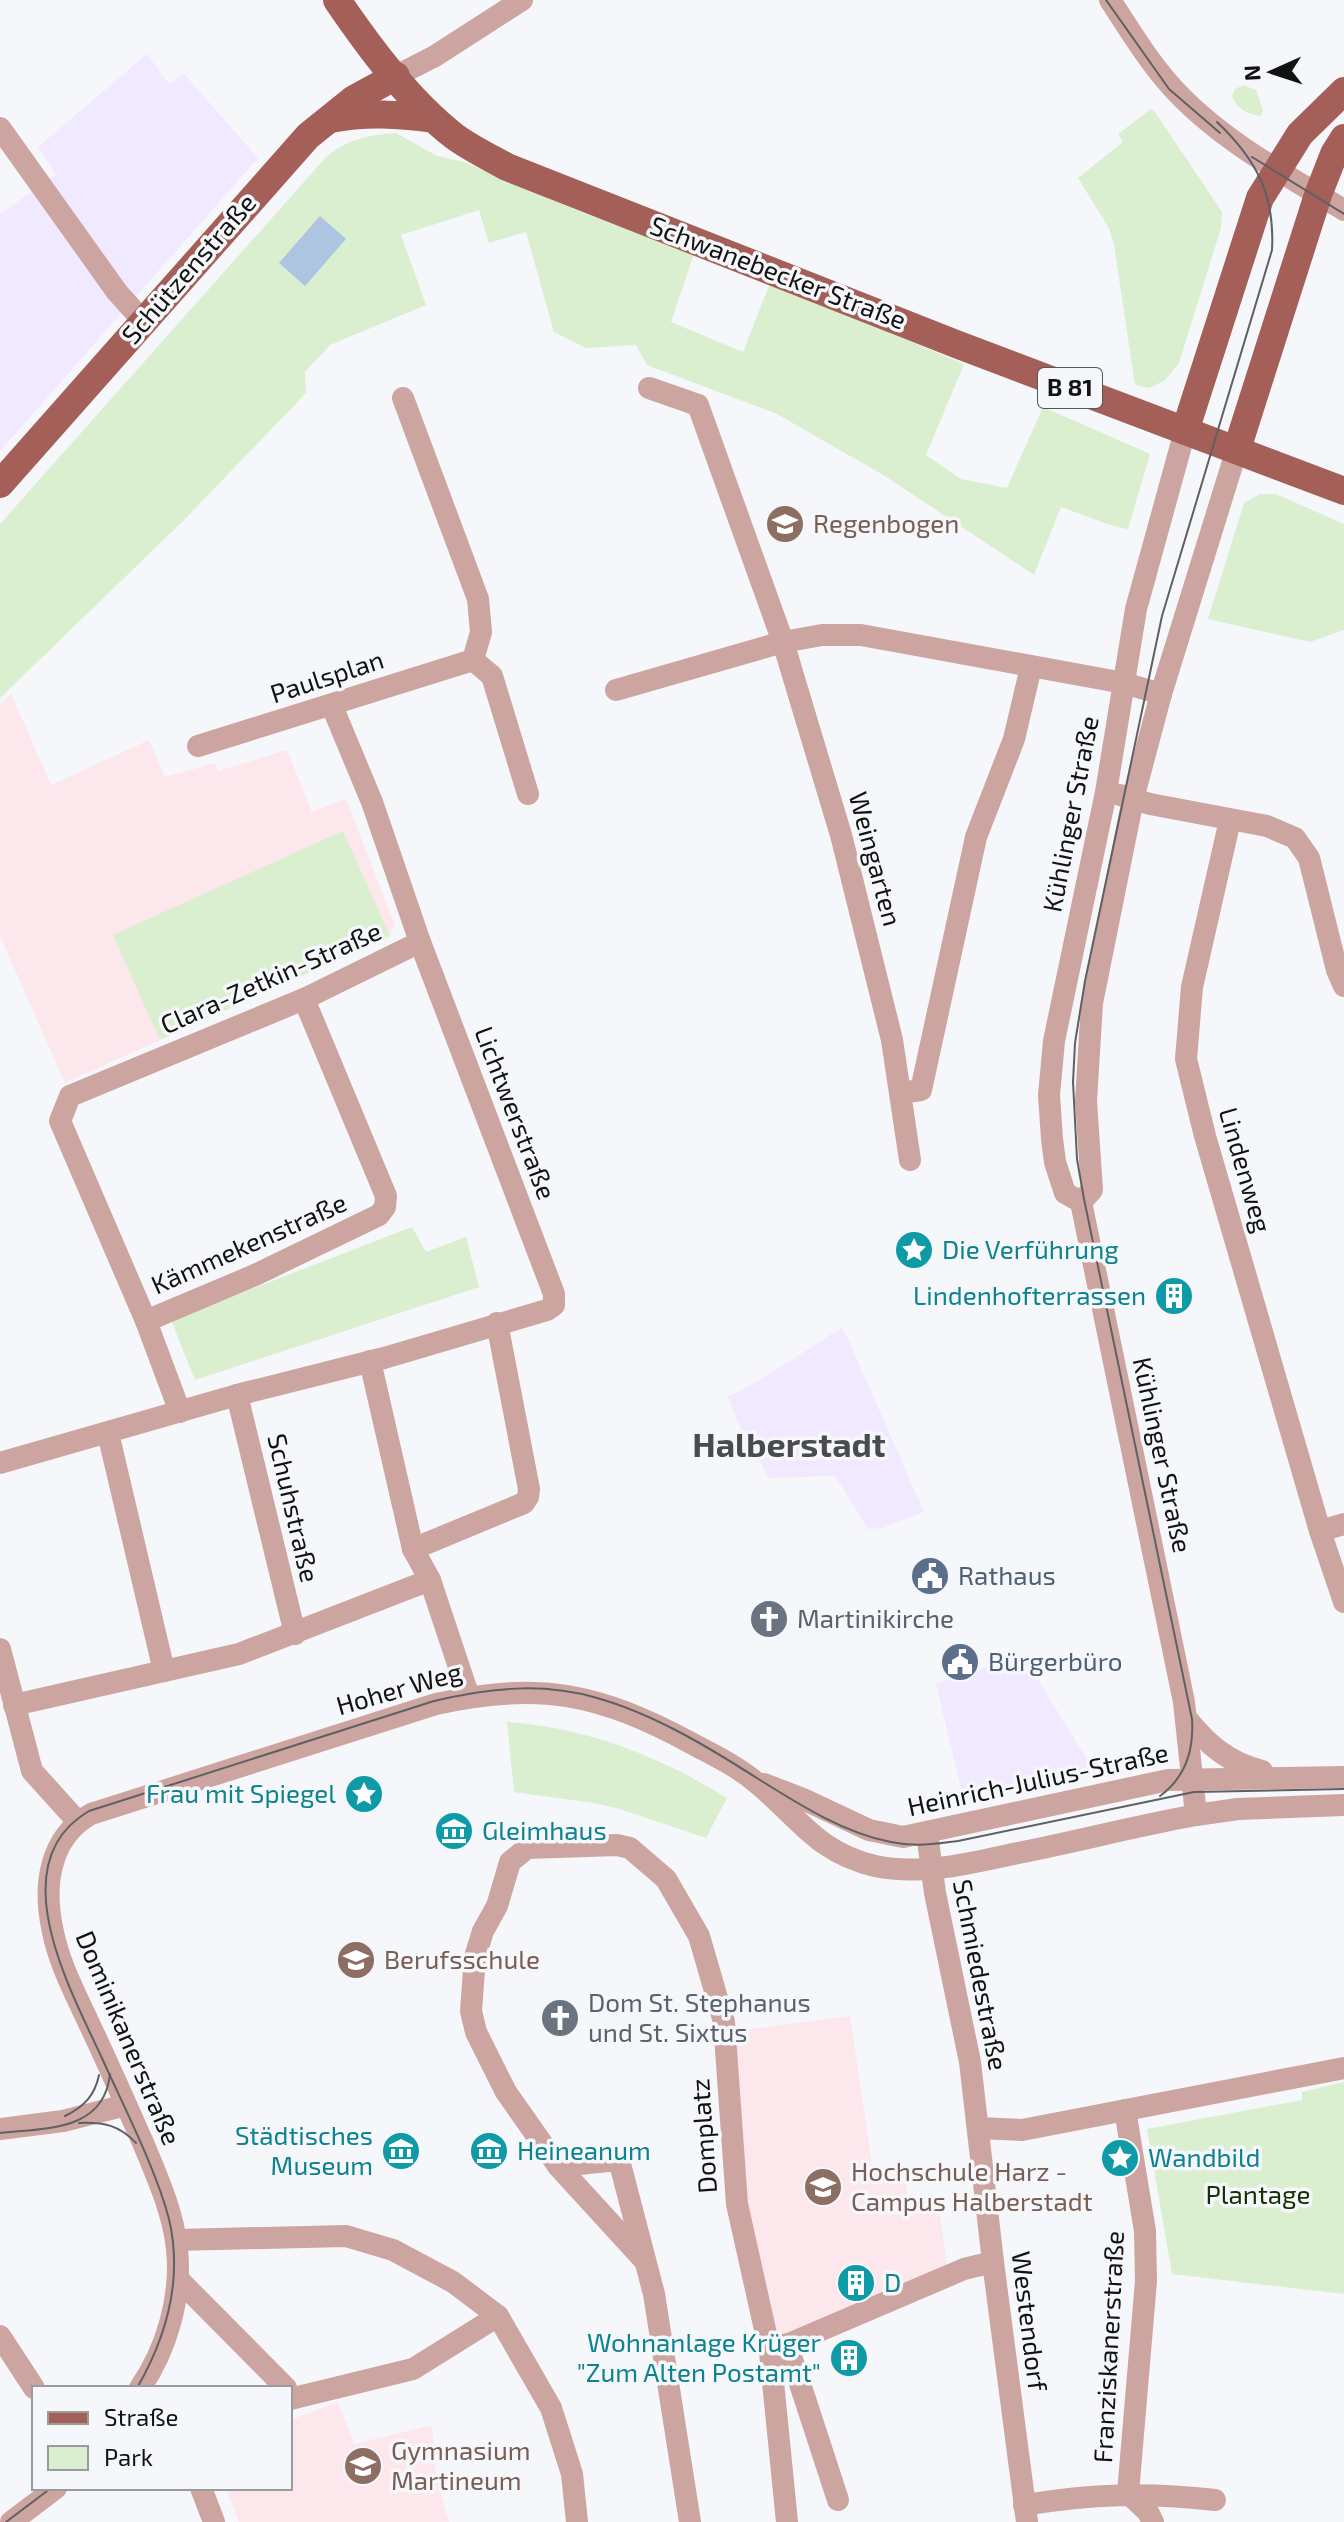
<svg xmlns="http://www.w3.org/2000/svg" width="1344" height="2522" viewBox="0 0 1344 2522" font-family="'Exo 2',sans-serif">
	<style>
		.commercial { fill: #f1e9ff }
		.education { fill: #fce7ed }
		.green { fill: #daeed0 }
		.water { fill: #aec5e1 }
		.lines { fill: none; stroke-linecap: round; stroke-linejoin: round }
		.minor { stroke: #cda5a0; stroke-width: 22 }
		.major { stroke: #a45f58; stroke-width: 28 }
		.tram { stroke: #5f6062; stroke-width: 2 }
		.labels { text-anchor: middle; stroke-width: 7; stroke-linejoin: round; paint-order: stroke }
		.shield { fill: #f6f7fa; stroke: #565758; stroke-width: 2 }
		.shield-label { font-size: 24px; font-weight: bold; fill: #111212 }
		.street-label { font-size: 26px; fill: #111212; stroke: #f6f7fa }
		.education-label { font-size: 26px; fill: #785e54; stroke: #f6f7fa; text-anchor: start }
		.culture-label { font-size: 26px; fill: #0d838f; stroke: #f6f7fa; text-anchor: start }
		.service-label { font-size: 26px; fill: #4e5e75; stroke: #f6f7fa; text-anchor: start }
		.worship-label { font-size: 26px; fill: #5b616d; stroke: #f6f7fa; text-anchor: start }
		.park-label { font-size: 26px; fill: #183104; stroke: #f6f7fa }
		.district-label { font-size: 34px; font-weight: bold; fill: #494b4d; stroke: #f6f7fa }
	</style>
	<rect width="100%" height="100%" fill="#f6f7fa"/>
	<g class="commercial">
		<path d="M147 54 169 84 184 74 258 158 0 451V214L56 174 38 147Z"/>
		<path d="M841 1328 848 1339 924 1512 883 1528 868 1529 835 1476 768 1478 761 1463 753 1460 728 1397 765 1377Z"/>
		<path d="M1023 1655 1093 1769 962 1793 936 1684Z"/>
	</g>
	<g class="education">
		<path d="M11 694 51 785 149 740 165 777 215 763 218 771 287 750 312 812 346 799 395 925 390 936 65 1083 0 936V704Z"/>
		<path d="M850 2016 874 2178 905 2177 908 2199 937 2196 947 2264 881 2297 772 2343 741 2202 729 2032Z"/>
		<path d="M338 2402 354 2444 432 2425 436 2477 449 2522H239L226 2488H290V2420Z"/>
	</g>
	<g class="green">
		<path d="M1243 85 1256 90 1263 111 1261 116C1248 115 1236 108 1232 96L1235 89Z"/>
		<path d="M1151 109 1155 112 1222 212 1221 228 1179 363 1164 381 1149 388 1135 385 1114 245 1109 228 1078 178 1123 142 1118 134Z"/>
		<path d="M396 133 437 156 464 162 576 210 694 254 671 322 743 352 770 283 964 364 926 455 961 479 1007 488 1043 407 1150 454 1128 529 1110 525 1061 507 1034 575 885 476 775 413 647 365 636 345 586 348 554 332 526 232 489 243 479 210 401 235 426 305 330 345 305 372 306 393 186 518 0 698V524L328 155C350 139 368 135 396 133Z"/>
		<path d="M1260 494H1276L1344 524V630L1310 642 1208 619 1244 503Z"/>
		<path d="M343 831 390 936 160 1040 113 935Z"/>
		<path d="M412 1227 426 1252 466 1237 479 1287 195 1380 171 1320Z"/>
		<path d="M507 1722C588 1728 659 1756 727 1798L706 1838 620 1809 594 1803 514 1792Z"/>
		<path d="M1344 2082V2294L1172 2274 1147 2129 1302 2100V2092Z"/>
	</g>
	<path class="water" d="M320 216 346 239 305 286 279 263Z"/>
	<g class="lines">
		<g class="minor">
			<path d="M1110 0C1129 29 1147 59 1170 85 1217 138 1284 174 1344 210"/>
			<path d="M396 76 435 56 522 0"/>
			<path d="M0 128 117 292 143 321"/>
			<path d="M649 388 698 405 783 642 841 835 892 1040 910 1160"/>
			<path d="M1185 431 1136 609 1106 792 1054 1041 1049 1095 1052 1139 1055 1162 1065 1193 1081 1202 1184 1702 1196 1815"/>
			<path d="M473 660 492 676 528 794"/>
			<path d="M616 690 783 642 822 635H861L1124 683 1161 694"/>
			<path d="M198 746 473 660 481 632 478 599 403 398"/>
			<path d="M1120 795 1150 804 1267 826 1295 838 1309 858 1337 970 1344 986"/>
			<path d="M1230 820 1192 987 1186 1059 1205 1136 1320 1531 1344 1602"/>
			<path d="M900 1093 921 1090 976 837 1014 739 1031 667"/>
			<path d="M1081 1202 1092 1190 1086 1101 1092 1003 1133 799 1161 694 1237 449"/>
			<path d="M146 1321 255 1275 379 1215 385 1207 386 1196 304 999"/>
			<path d="M370 1361 413 1549"/>
			<path d="M237 1395 295 1634"/>
			<path d="M180 1412 146 1321 60 1121 70 1096 304 999 420 942"/>
			<path d="M108 1433 164 1671"/>
			<path d="M0 1463 237 1395 384 1358 547 1310 554 1305V1294L420 942 372 802 332 706"/>
			<path d="M1320 1531 1344 1524"/>
			<path d="M430 1580 469 1697"/>
			<path d="M0 1649 32 1771 78 1822"/>
			<path d="M14 1705 239 1654 430 1580 413 1549 524 1503 528 1497 529 1489 497 1323"/>
			<path d="M1187 1719C1208 1745 1229 1763 1262 1771"/>
			<path d="M764 1784 803 1799 869 1830 903 1837 1168 1780 1344 1777"/>
			<path d="M927 1833 935 1893 970 2062 993 2262 1027 2522"/>
			<path d="M1125 2110 1145 2231 1146 2281 1128 2493"/>
			<path d="M978 2128 1022 2130 1344 2068"/>
			<path d="M0 2129 63 2121 126 2105"/>
			<path d="M558 2166 619 2160 654 2294 690 2522"/>
			<path d="M176 2240 346 2236 393 2250 453 2282 498 2316 551 2408 572 2474 577 2522"/>
			<path d="M645 2261 558 2166 506 2092 476 2032 471 2011 475 1957 483 1931 497 1906 510 1862 527 1848 617 1845 630 1848 666 1879 699 1936 724 2022 737 2204 770 2352 787 2522"/>
			<path d="M178 2279 286 2388"/>
			<path d="M0 2336 34 2388"/>
			<path d="M787 2344 838 2500"/>
			<path d="M770 2352 964 2269 993 2262"/>
			<path d="M140 2388C167 2349 182 2296 177 2249 173 2212 158 2179 144 2145 125 2102 106 2059 86 2017 73 1989 59 1962 53 1932 43 1888 48 1838 91 1814L436 1704C539 1681 598 1693 691 1743 713 1755 739 1767 758 1784 799 1818 818 1853 875 1866 923 1876 971 1863 1018 1853 1078 1841 1136 1826 1196 1815L1238 1809 1344 1805"/>
			<path d="M290 2399 413 2369 498 2316"/>
			<path d="M201 2488 214 2522"/>
			<path d="M1128 2493 1148 2512 1153 2522"/>
			<path d="M1024 2505C1091 2494 1148 2492 1215 2500"/>
			<path d="M11 2522 56 2488"/>
		</g>
		<g class="major">
			<path d="M337 0C369 47 409 101 454 136 470 148 489 157 507 167L956 344 1344 491"/>
			<path d="M330 119C366 112 398 114 434 119"/>
			<path d="M1185 431 1260 198 1300 134 1344 91"/>
			<path d="M1237 449 1318 195 1334 154 1344 138"/>
			<path d="M0 484 308 136 354 99 396 76"/>
		</g>
		<g class="tram">
			<path d="M1106 0 1169 89 1220 133"/>
			<path d="M1252 157 1344 214"/>
			<path d="M1160 1796C1186 1777 1194 1750 1192 1719L1084 1199 1077 1159 1073 1082 1075 1043 1085 981 1162 616 1272 250C1275 194 1256 159 1217 122"/>
			<path d="M65 2116C84 2107 95 2095 99 2075"/>
			<path d="M79 2123C104 2122 119 2125 136 2143"/>
			<path d="M0 2133C45 2128 104 2132 110 2074"/>
			<path d="M137 2388C167 2336 183 2279 169 2219 156 2169 123 2105 101 2056 70 1989 0 1863 89 1811L434 1701C488 1688 542 1682 597 1698 654 1714 710 1748 760 1780 800 1805 844 1833 891 1842 914 1847 936 1844 958 1841L1194 1792 1344 1789"/>
			<path d="M6 2522 51 2488"/>
		</g>
	</g>
	<defs>
		<g id="school-disc" transform="scale(2)"><circle r="9.5" fill="#8d6e63" stroke="#f6f7fa"/><path d="M0-5L7-2L0 1L-7-2ZM-4 1L0 2.5L4 1V4Q0 6-4 4Z" fill="#fff"/></g>
		<g id="sight-disc" transform="scale(2)"><circle r="9.5" fill="#0f9aa8" stroke="#f6f7fa"/><path d="M0-6L1.8-2.2L6-1.7L2.9 1.2L3.7 5.4L0 3.3L-3.7 5.4L-2.9 1.2L-6-1.7L-1.8-2.2Z" fill="#fff"/></g>
		<g id="building-disc" transform="scale(2)"><circle r="9.5" fill="#0f9aa8" stroke="#f6f7fa"/><path d="M-4-6H4V6H1V3H-1V6H-4ZM-2.5-4.3h1.7v1.8h-1.7ZM.8-4.3h1.7v1.8H.8ZM-2.5-1h1.7V.8h-1.7ZM.8-1h1.7V.8H.8Z" fill="#fff"/></g>
		<g id="civic-disc" transform="scale(2)"><circle r="9.5" fill="#5c6f8a" stroke="#f6f7fa"/><path d="M-.6-6.5H3V-4.5H.6V-3L4-1V1h2V6H-6V1h2V-1L-.6-3ZM-1.2 2.5V6h2.4V2.5Z" fill="#fff"/></g>
		<g id="church-disc" transform="scale(2)"><circle r="9.5" fill="#6b7280" stroke="#f6f7fa"/><path d="M-1.2-6h2.4v3.5h3.3v2.4h-3.3V6h-2.4V-.1h-3.3v-2.4h3.3Z" fill="#fff"/></g>
		<g id="museum-disc" transform="scale(2)"><circle r="9.5" fill="#0f9aa8" stroke="#f6f7fa"/><path d="M0-6L6-3V-2H-6V-3ZM-5-1h2V3h-2ZM-1-1h2V3h-2ZM3-1h2V3H3ZM-6 4H6V6H-6Z" fill="#fff"/></g>
		<g id="university-disc" transform="scale(2)"><circle r="9.5" fill="#8d6e63" stroke="#f6f7fa"/><path d="M0-5L7-2L0 1L-7-2ZM-4 1L0 2.5L4 1V4Q0 6-4 4Z" fill="#fff"/></g>
	</defs>
	<g fill-rule="evenodd">
		<use href="#school-disc" x="785" y="524"/>
		<use href="#sight-disc" x="914" y="1250"/>
		<use href="#building-disc" x="1174" y="1296"/>
		<use href="#civic-disc" x="930" y="1576"/>
		<use href="#church-disc" x="769" y="1619"/>
		<use href="#civic-disc" x="960" y="1662"/>
		<use href="#sight-disc" x="364" y="1794"/>
		<use href="#museum-disc" x="454" y="1831"/>
		<use href="#school-disc" x="356" y="1960"/>
		<use href="#church-disc" x="560" y="2018"/>
		<use href="#museum-disc" x="401" y="2151"/>
		<use href="#museum-disc" x="489" y="2151"/>
		<use href="#sight-disc" x="1120" y="2158"/>
		<use href="#university-disc" x="823" y="2187"/>
		<use href="#building-disc" x="856" y="2283"/>
		<use href="#building-disc" x="849" y="2358"/>
		<use href="#school-disc" x="363" y="2466"/>
	</g>
	<g class="labels">
		<rect class="shield" x="1038" y="368" width="64" height="40" rx="6"/>
		<g class="shield-label">
			<text x="1070" y="396">B 81</text>
		</g>
		<g class="street-label">
			<text transform="translate(189 269) rotate(-49)" y="9">Schützenstraße</text>
			<text transform="translate(778 273) rotate(21)" y="9">Schwanebecker Straße</text>
			<text transform="translate(327 677) rotate(-18)" y="9">Paulsplan</text>
			<text transform="translate(1071 814) rotate(-79)" y="9">Kühlinger Straße</text>
			<text transform="translate(875 859) rotate(75)" y="9">Weingarten</text>
			<text transform="translate(271 978) rotate(-24)" y="9">Clara-Zetkin-Straße</text>
			<text transform="translate(515 1113) rotate(69)" y="9">Lichtwerstraße</text>
			<text transform="translate(1245 1170) rotate(74)" y="9">Lindenweg</text>
			<text transform="translate(249 1244) rotate(-24)" y="9">Kämmekenstraße</text>
			<text transform="translate(1162 1455) rotate(78)" y="9">Kühlinger Straße</text>
			<text transform="translate(293 1508) rotate(77)" y="9">Schuhstraße</text>
			<text transform="translate(399 1689) rotate(-16)" y="9">Hoher Weg</text>
			<text transform="translate(1038 1780) rotate(-12)" y="9">Heinrich-Julius-Straße</text>
			<text transform="translate(980 1975) rotate(79)" y="9">Schmiedestraße</text>
			<text transform="translate(128 2038) rotate(67)" y="9">Dominikanerstraße</text>
			<text transform="translate(704 2136) rotate(-94)" y="9">Domplatz</text>
			<text transform="translate(1029 2321) rotate(83)" y="9">Westendorf</text>
			<text transform="translate(1109 2347) rotate(-87)" y="9">Franziskanerstraße</text>
		</g>
		<g class="education-label">
			<text x="813" y="533">Regenbogen</text>
			<text x="384" y="1969">Berufsschule</text>
			<text x="851" y="2181">Hochschule Harz -<tspan x="851" dy="30">Campus Halberstadt</tspan></text>
			<text x="391" y="2460">Gymnasium<tspan x="391" dy="30">Martineum</tspan></text>
		</g>
		<g class="culture-label">
			<text x="942" y="1259">Die Verführung</text>
			<text x="1146" y="1305" text-anchor="end">Lindenhofterrassen</text>
			<text x="336" y="1803" text-anchor="end">Frau mit Spiegel</text>
			<text x="482" y="1840">Gleimhaus</text>
			<text x="373" y="2145" text-anchor="end">Städtisches<tspan x="373" dy="30">Museum</tspan></text>
			<text x="517" y="2160">Heineanum</text>
			<text x="1148" y="2167">Wandbild</text>
			<text x="884" y="2292">D</text>
			<text x="821" y="2352" text-anchor="end">Wohnanlage Krüger<tspan x="821" dy="30">"Zum Alten Postamt"</tspan></text>
		</g>
		<g class="service-label">
			<text x="958" y="1585">Rathaus</text>
			<text x="988" y="1671">Bürgerbüro</text>
		</g>
		<g class="worship-label">
			<text x="797" y="1628">Martinikirche</text>
			<text x="588" y="2012">Dom St. Stephanus<tspan x="588" dy="30">und St. Sixtus</tspan></text>
		</g>
		<g class="park-label">
			<text x="1258" y="2204">Plantage</text>
		</g>
		<g class="district-label">
			<text x="789" y="1457">Halberstadt</text>
		</g>
	</g>
	<rect x="32" y="2386" width="260" height="104" fill="#f6f7fa" stroke="#9a9b9d" stroke-width="2"/>
	<rect x="48" y="2412" width="40" height="12" fill="#a45f58" stroke="#9a9b9d" stroke-width="2"/>
	<text x="104" y="2426" font-size="24" fill="#111212">Straße</text>
	<rect x="48" y="2446" width="40" height="24" fill="#daeed0" stroke="#9a9b9d" stroke-width="2"/>
	<text x="104" y="2466" font-size="24" fill="#111212">Park</text>
	<g transform="translate(1272 72) rotate(267)" stroke="#f6f7fa" stroke-width="6" paint-order="stroke">
	<path d="M0-6L14 30L0 20L-14 30Z" fill="#111212"/>
	<text y="-12" font-size="22" font-weight="bold" text-anchor="middle" fill="#111212">N</text>
	</g>
</svg>
